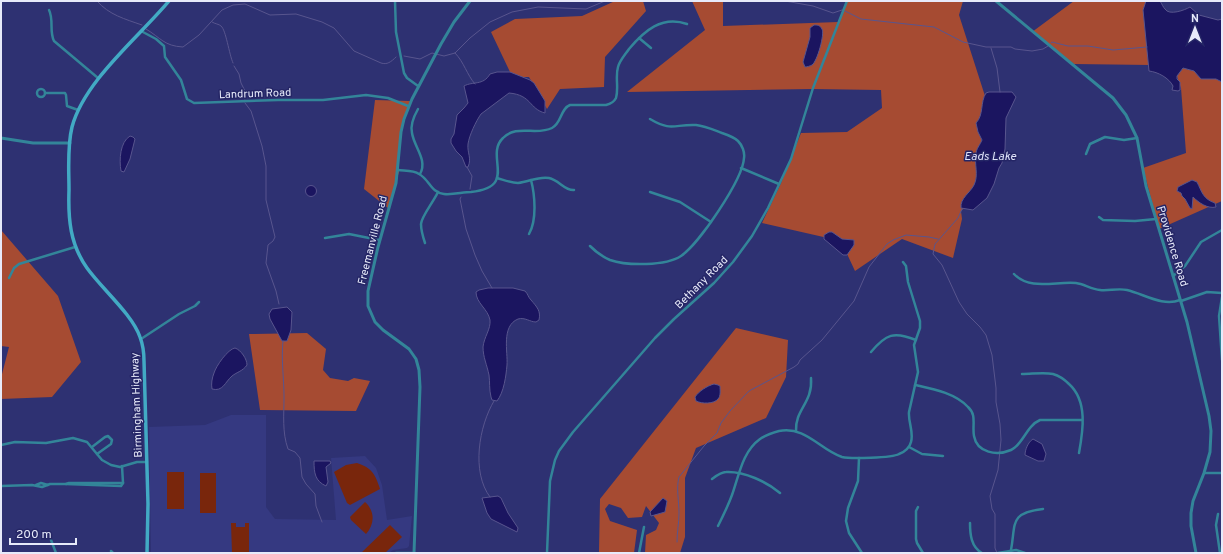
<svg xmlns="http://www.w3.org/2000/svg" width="1223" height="554" viewBox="0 0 1223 554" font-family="Overpass,sans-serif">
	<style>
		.built { fill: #353981 }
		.green { fill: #79260c }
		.forest { fill: #a64b32 }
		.water { fill: #1b1560; stroke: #58558e }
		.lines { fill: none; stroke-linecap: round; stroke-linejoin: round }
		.stream { stroke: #58558e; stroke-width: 1 }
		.minor { stroke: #338599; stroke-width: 2.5 }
		.tertiary { stroke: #338599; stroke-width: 3 }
		.secondary { stroke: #42aac4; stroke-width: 3.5 }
		.labels { text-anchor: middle; stroke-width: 3; stroke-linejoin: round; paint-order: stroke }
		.street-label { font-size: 11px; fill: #e7eafa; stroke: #252666 }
		.water-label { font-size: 12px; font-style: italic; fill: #dee2f9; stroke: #252666 }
	</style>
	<rect width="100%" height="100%" fill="#2e3172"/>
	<path class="built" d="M231 415H266V507L275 519 336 520 331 458 365 456 376 468 382 485 387 520 412 516 409 546 407 548 393 550 389 553H151L149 427 205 425Z"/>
	<g class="green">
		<path d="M357 463C372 468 375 474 380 489L350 505 347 503 334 472 346 465Z"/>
		<rect x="167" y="472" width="17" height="37"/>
		<rect x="200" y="473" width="16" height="40"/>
		<path d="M365 502C375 511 375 524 366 534L351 520 350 517Z"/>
		<path d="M231 523H236V527H245V523H249V553H232Z"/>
		<path d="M390 525 402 537 385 553H361Z"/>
	</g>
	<g class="forest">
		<path d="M615 1H643L646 11 605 57 604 87 560 89 547 109 529 77H510V72L491 32 515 19 582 16Z"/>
		<path d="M692 1H723V26L838 22 847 1H963L959 15 985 96 979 132 982 142 973 199 961 211 962 219 953 258 902 239 855 271 841 241 762 223 781 183 801 133 847 132 882 108 881 90 812 89 627 92 705 30Z"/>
		<path d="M1074 1H1145L1146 41 1151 65 1074 64 1032 32Z"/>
		<path d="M1183 68 1194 71 1201 79H1216L1222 82V201L1159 229 1143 168 1186 153 1181 88 1177 76Z"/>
		<path d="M375 100 410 101 399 140V172L388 208 364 189Z"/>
		<path d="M1 230 58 296 81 362 52 397 1 399V378L9 347 1 346Z"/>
		<path d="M736 328 788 340 786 377 766 418 696 448 685 478V537L680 553H645L646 535 656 530 659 523 646 506 642 517 628 518 621 508 609 504 605 509 610 521 637 530 634 553H599L600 499Z"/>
		<path d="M307 333 326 349 323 370 330 378 348 381 354 378 370 381 356 411 260 410 249 334Z"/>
	</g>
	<g class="water">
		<path d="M1146 1H1160C1162 4 1163 7 1165 9 1169 16 1185 10 1190 7L1199 15 1218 20 1222 19V82L1216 79H1201L1194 71 1183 68 1177 76V79L1180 82V90L1178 91 1172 90 1173 86C1169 78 1158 72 1149 71L1143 10Z"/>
		<path d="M814 25C817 25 820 25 822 29 825 34 817 62 812 65 810 66 807 67 805 67L803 62 810 37V28Z"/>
		<path d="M497 72H510L530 80 534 83 545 101V113C529 109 532 95 509 93L481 114C476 121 469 136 468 144 467 153 472 158 468 167H466L462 157 456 151 451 143V139L454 134 457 115 464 108 468 103 464 86C473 81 483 86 490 74Z"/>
		<path d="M989 92H1012L1016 97 1006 118 1005 149 1002 163 999 168 994 184 987 198 973 210 961 208C960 198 970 193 974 185 979 175 974 164 976 154 976 149 980 145 982 140L978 132 976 123C984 115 980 102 986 93Z"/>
		<path d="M130 136 133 137 135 139 130 159 124 172 121 171C119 160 120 142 130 136Z"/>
		<path d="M1192 180 1197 182C1202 192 1203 199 1215 203L1216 207C1208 209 1199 203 1193 197L1192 209 1190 208 1185 199 1182 196 1181 193 1177 191 1178 187Z"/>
		<circle cx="311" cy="191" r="5.5"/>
		<path d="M829 232H832L842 239 854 240V245L847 255H843L824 239V235Z"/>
		<path d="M488 288H513L525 291C528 294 528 297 531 300 537 307 541 311 539 320L536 322C530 322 525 317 518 319 501 326 508 352 507 365 506 376 504 392 497 401L492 400 491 397C489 389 490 382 489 375 487 365 483 357 483 347 484 337 491 329 490 320 488 309 476 303 476 292L479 290Z"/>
		<path d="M287 307 292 312 291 330 287 341H282L270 319 269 314 272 309Z"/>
		<path d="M235 348C241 350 247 359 247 365 243 371 237 372 232 376 225 382 223 392 212 389 211 384 212 378 214 373 216 366 228 349 235 348Z"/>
		<path d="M714 384 718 385 720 386C720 390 721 396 718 399 714 404 702 404 696 401L695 397C699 391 707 386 714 384Z"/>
		<path d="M1033 439 1042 444 1046 454 1044 461H1038L1025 455C1025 450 1028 442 1033 439Z"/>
		<path d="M314 461H330L331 463 326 467 328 482 326 486C315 481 314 473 314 461Z"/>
		<path d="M498 496 501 498 508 513 518 528 517 532 491 519 487 513 482 498Z"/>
		<path d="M663 498 667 501 665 512 651 516 650 512Z"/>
	</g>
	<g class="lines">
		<g class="stream">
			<path d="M97 1C109 15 125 19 142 25"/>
			<path d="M785 1 813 6 833 13 842 10"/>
			<path d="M845 11 861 19 934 27 963 42 986 47H1011L1015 49 1032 51 1043 49 1048 46"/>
			<path d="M212 22C215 24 219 24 221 26 226 30 229 54 233 63"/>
			<path d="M146 29C161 38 164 46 183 47L199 35 222 10 233 5 245 4 270 15 296 14 322 22 334 28 354 51 381 63C387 65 391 62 396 57"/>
			<path d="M1051 43 1052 42 1068 46H1088L1113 50 1147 47"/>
			<path d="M991 48 997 68 1000 92"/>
			<path d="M455 53C464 62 467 75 475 84"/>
			<path d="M404 56 420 59 432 53 444 56 455 53 470 38 490 22 512 12 538 7 586 9 605 1"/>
			<path d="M234 66 239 74 241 83 246 93 245 99"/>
			<path d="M245 103 251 111 262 146 266 166V200L275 237 273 241 268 245 266 263 276 291 279 304"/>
			<path d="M467 167 472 176 470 189"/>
			<path d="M461 197 460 199 466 229 475 255 482 271 492 288"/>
			<path d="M962 209 958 218 935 244 933 254 942 265 959 302 967 314 980 327 986 335 992 355 996 388V402L1000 424 1001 440 998 470 990 496 992 509 995 514V548L997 553"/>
			<path d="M283 341C281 360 284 378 284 397 284 415 282 432 288 449L295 452 300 458 302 477 306 484 315 494 316 506 322 522"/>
			<path d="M490 497C471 472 479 426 494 401"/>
			<path d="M677 542C677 532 679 523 679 513 679 501 676 488 679 477L704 446 717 433 721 423 730 411 749 391 794 367 798 364 800 360 822 340 854 301 869 267 887 244 893 240 906 235 929 237 938 239"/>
		</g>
		<g class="minor">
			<path d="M395 1 396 32 404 73 407 78 418 86"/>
			<path d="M49 10C54 20 49 31 54 41L98 78"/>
			<path d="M141 31 156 39 164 46 165 57 181 80 187 99 194 103 278 100H323L366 95 388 98 408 106"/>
			<path d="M639 38 651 48"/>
			<circle cx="41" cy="93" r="4"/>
			<path d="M45 93H65L66 95 67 106 78 110"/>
			<path d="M418 109C414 116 410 125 412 133 414 147 428 160 420 174"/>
			<path d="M1086 154 1090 144 1105 137 1124 140 1137 138"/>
			<path d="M741 168 779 184"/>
			<path d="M398 170C404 171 413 170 419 174 429 179 431 193 444 194 453 195 463 192 471 192 519 187 484 156 503 138 516 124 537 136 552 128 562 123 560 109 570 105H606C610 104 614 102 616 98 619 88 615 77 618 67 620 60 625 55 629 49 644 31 662 15 687 24"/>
			<path d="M497 178C504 180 511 183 518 183 529 182 538 176 549 178 559 180 565 191 574 190"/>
			<path d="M650 192 680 202 711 222"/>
			<path d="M1099 217 1103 220 1135 221 1156 219"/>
			<path d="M529 234C537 220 535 195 531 180"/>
			<path d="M325 238 349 234 379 240"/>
			<path d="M425 243C423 237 421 230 421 224 421 217 434 201 438 192"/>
			<path d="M590 246C596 252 603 257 610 260 627 266 666 266 681 256 699 244 743 179 744 158 745 152 742 145 738 141 734 137 728 135 722 133 714 130 705 126 696 125 674 124 672 132 650 119"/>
			<path d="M1014 274C1030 291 1056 281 1076 283 1084 284 1091 289 1100 290 1109 291 1118 288 1127 290 1144 294 1163 307 1180 300"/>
			<path d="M1173 276 1185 266 1201 242 1222 230"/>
			<path d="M9 278 14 268 19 264 75 247"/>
			<path d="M1222 297 1219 316 1222 360"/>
			<path d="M1181 301 1207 292 1222 293"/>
			<path d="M141 339 179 314 195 306 199 302"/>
			<path d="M871 352C886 334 894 331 916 340"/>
			<path d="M1022 374C1032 374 1044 372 1053 374 1060 376 1064 379 1069 384 1088 401 1083 431 1079 453"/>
			<path d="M915 385C933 389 955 393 968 407 977 415 972 425 974 436 977 453 997 456 1011 450 1023 445 1026 426 1040 420H1082"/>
			<path d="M796 431C795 409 813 403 811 378"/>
			<path d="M1 445 15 442 46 443 73 438 87 442 102 460 111 465 120 467 137 462H147"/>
			<path d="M92 447 105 437 108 436 112 440 111 444 97 454"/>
			<path d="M909 447 922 454 943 456"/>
			<path d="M859 458 858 481 848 508 846 521 849 533 862 553"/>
			<path d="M122 466 123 483"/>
			<path d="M1204 473H1222"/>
			<path d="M712 479C716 476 721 472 726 472 744 471 767 482 780 493"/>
			<path d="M66 484 121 486 123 483"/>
			<path d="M36 485 41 483 48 485"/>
			<path d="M1 486 32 485 42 487 50 484H66L69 483H123"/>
			<path d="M918 507 916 511V539L917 543 923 553"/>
			<path d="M1218 514 1216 525 1220 553"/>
			<path d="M970 523C970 534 971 547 982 553"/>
			<path d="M718 526C723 516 728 506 732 495 739 476 742 452 760 439 766 435 772 433 779 431 806 426 819 449 842 457 850 459 892 458 899 454 905 452 910 447 911 442 914 432 908 422 909 412L918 372 914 345 920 328V321L908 282 906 266 903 262"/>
			<path d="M51 540 56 553"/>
			<path d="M1011 550C1016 523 1009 513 1043 509"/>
			<path d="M111 551 113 553"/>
			<path d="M396 553H414"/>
			<path d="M547 553 550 481 555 460 559 451 573 432 655 338 674 319 714 283 733 262 752 236 768 208 791 159 813 88 847 1"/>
			<path d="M639 553 644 527"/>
			<path d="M998 553 1016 550 1025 553"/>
		</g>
		<g class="tertiary">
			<path d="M996 1 1113 98 1126 115 1137 138 1146 186 1187 322 1209 416 1211 431 1210 452 1204 473 1193 501 1191 513V526L1196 553"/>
			<path d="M1 138 33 143H70"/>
			<path d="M414 553 420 387 419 370 416 359 409 349 383 330 375 322 368 306V291L378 247 396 183 401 132 404 119 412 99 441 44 454 22 470 1"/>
		</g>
		<path class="secondary" d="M147 553 148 504 144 361C144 353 143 345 140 337 132 314 102 289 87 268 70 244 68 219 69 190 69 170 67 147 72 127 84 81 139 37 169 1"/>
	</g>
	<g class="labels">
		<g class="street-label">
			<text transform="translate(255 93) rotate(-2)" y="4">Landrum Road</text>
			<text transform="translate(372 240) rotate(-76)" y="4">Freemanville Road</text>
			<text transform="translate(1173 246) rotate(73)" y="4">Providence Road</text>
			<text transform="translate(701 282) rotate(-45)" y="4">Bethany Road</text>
			<text transform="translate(136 405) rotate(-92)" y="4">Birmingham Highway</text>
		</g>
		<g class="water-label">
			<text x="990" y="160">Eads Lake</text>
		</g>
	</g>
	<rect width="1223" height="554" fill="none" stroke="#e7eafa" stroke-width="4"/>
	<g transform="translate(1195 28)" stroke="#252666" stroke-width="3" paint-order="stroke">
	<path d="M0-3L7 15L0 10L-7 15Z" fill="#e7eafa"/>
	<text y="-6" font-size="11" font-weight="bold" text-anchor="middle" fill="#e7eafa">N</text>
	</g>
	<path d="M10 538v6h66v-6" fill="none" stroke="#e7eafa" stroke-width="2"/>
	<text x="16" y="538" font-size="12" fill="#e7eafa" stroke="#252666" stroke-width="3" paint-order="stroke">200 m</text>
</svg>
